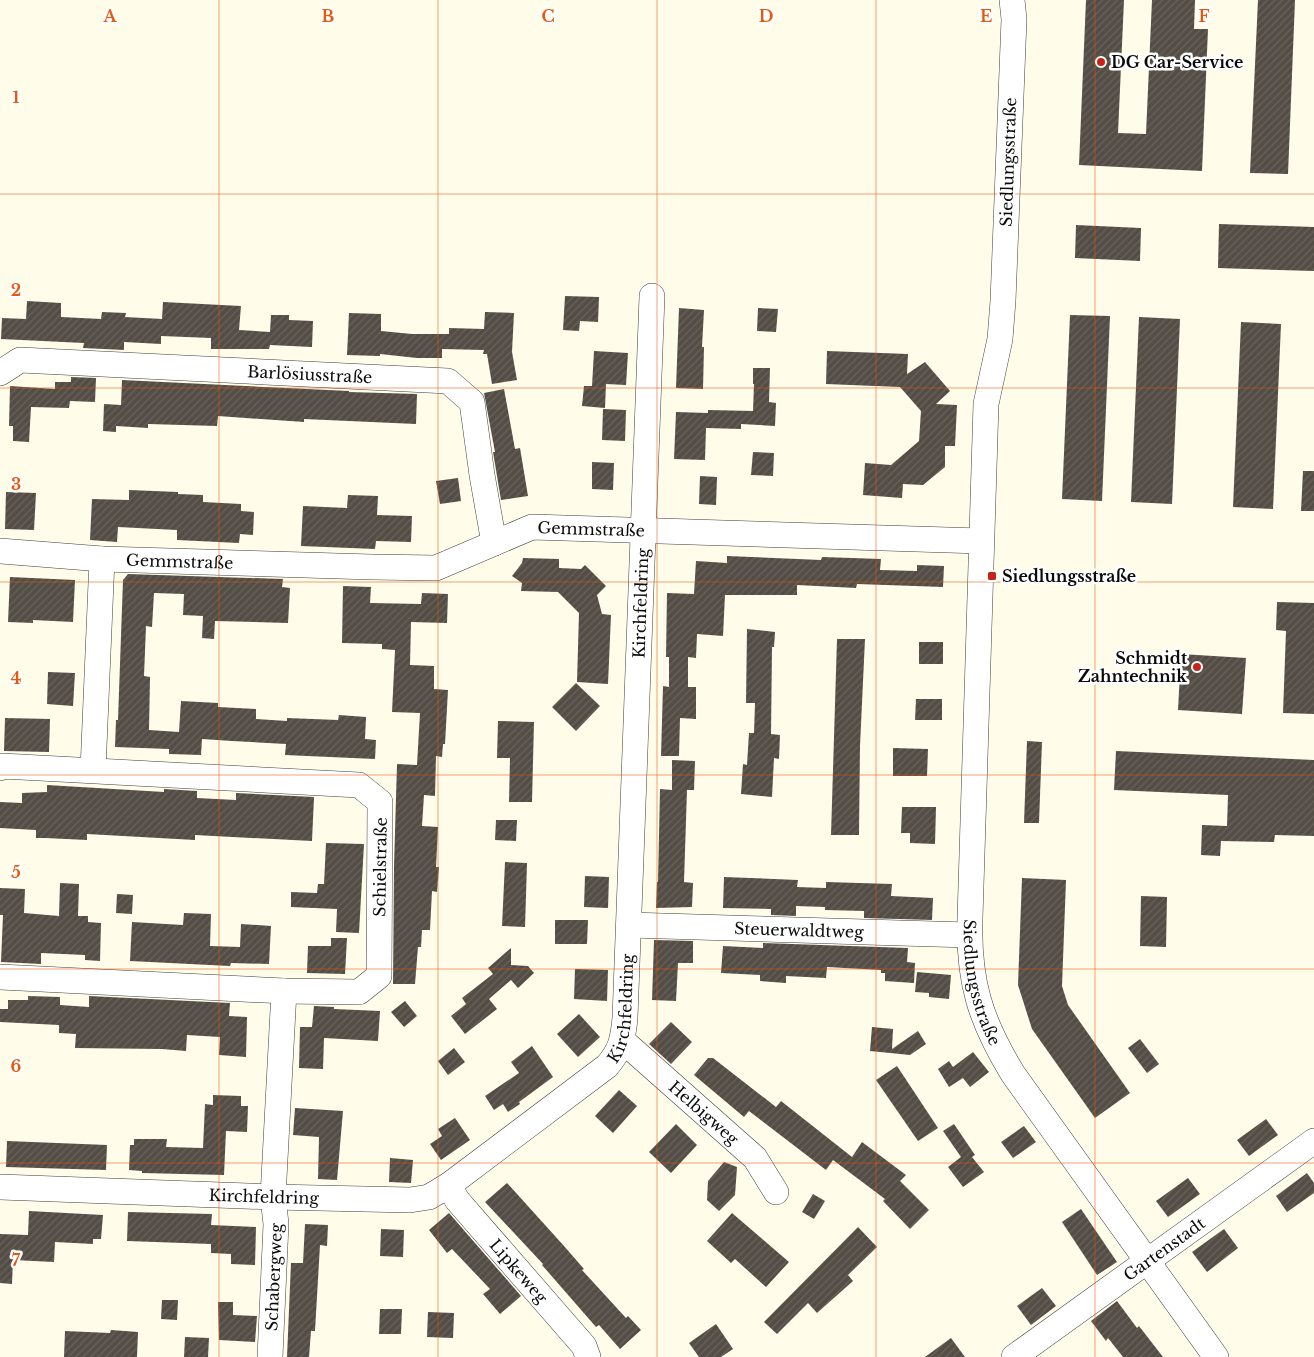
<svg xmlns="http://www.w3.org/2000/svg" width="1314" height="1357" viewBox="0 0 1314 1357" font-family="'Libre Baskerville',serif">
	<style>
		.building { fill: url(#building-hatch) }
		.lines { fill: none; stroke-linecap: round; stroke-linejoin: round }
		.minor-casing { stroke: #3e3e3e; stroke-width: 26 }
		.minor { stroke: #fff; stroke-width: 25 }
		.grid { fill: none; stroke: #e8590c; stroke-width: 1; stroke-opacity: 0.55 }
		.poi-dot { fill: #c62418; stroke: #fff; stroke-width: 2 }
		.labels { text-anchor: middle; stroke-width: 5; stroke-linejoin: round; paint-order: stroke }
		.poi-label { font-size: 16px; font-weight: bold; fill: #0b0b0b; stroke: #fff; text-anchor: start }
		.street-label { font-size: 16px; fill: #0b0b0b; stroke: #fff }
		.grid-label { font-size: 16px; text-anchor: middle; font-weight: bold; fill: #e8590c; stroke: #fff; stroke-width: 5; stroke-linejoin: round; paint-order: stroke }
	</style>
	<defs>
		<pattern id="building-hatch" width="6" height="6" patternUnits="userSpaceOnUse" patternTransform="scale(1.25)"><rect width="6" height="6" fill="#544d46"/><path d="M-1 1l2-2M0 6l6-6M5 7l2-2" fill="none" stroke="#68625c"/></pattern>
	</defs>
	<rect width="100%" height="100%" fill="#fffde9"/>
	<g class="building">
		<path d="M1086 0H1124L1118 133 1146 134 1152 0H1195L1194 29H1208L1202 171 1079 165Z"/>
		<path d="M1258 0H1295L1288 174 1250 173Z"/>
		<path d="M1219 224 1314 227V271L1218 268Z"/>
		<path d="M1076 225 1141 228 1140 261 1075 258Z"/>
		<path d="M565 296 599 297 598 322 580 321 579 331 563 330Z"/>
		<path d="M27 301 61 303V317L101 319 102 312 126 313 125 317 162 319 163 302 241 306 239 330 270 332 271 315H289V320L313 321 312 347 270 345 269 349H211V338L161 336V344L124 342V350L83 348 84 343 1 339 2 318 26 319Z"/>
		<path d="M679 308 704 310 702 347H704L703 389 676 388Z"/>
		<path d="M758 308 778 309 776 332 757 331Z"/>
		<path d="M485 312 514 313 512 352 517 380 492 384 487 354H483L484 350 442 349V358H417L380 354V356L347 355 349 313 381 314V331L412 334H449V328L484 329Z"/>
		<path d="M1070 315 1110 316 1102 501 1062 499Z"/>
		<path d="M1139 317 1180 319 1172 504 1131 502Z"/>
		<path d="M1241 322 1281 324 1273 509 1233 507Z"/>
		<path d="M594 351 628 353 626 385 606 384 605 408 582 406 584 386H592Z"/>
		<path d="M827 351 908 354 907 374 925 362 950 391 936 404 957 405 955 446H945V467L923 485 903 484 902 498 863 495 865 463 891 465 919 441 921 411 900 387 826 384Z"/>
		<path d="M753 368H770L769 402 776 403 775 426 741 424V429L706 428 705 460 674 459 676 412 708 413V410L753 411 754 384H753Z"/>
		<path d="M71 377 96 378 95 402 70 401 69 408 31 407 29 442 13 441V426H9L10 386 55 389V382H71Z"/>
		<path d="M122 380 349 391V392L417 394 416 424 304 419V422L218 416 217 426 148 424V428L116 426V432L103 431 104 404 121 405Z"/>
		<path d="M504 389 515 449 520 448 528 496 501 500 493 452H495L484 393Z"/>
		<path d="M603 409 626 410 625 441 602 440Z"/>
		<path d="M753 452 774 453 773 476 751 475Z"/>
		<path d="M592 462 614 463 613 490 592 489Z"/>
		<path d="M1303 471H1314V511H1301Z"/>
		<path d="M700 476 717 477 716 505 699 504Z"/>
		<path d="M458 478 461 501 440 504 436 481Z"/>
		<path d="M129 490 178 492V494L203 495V502L241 504V511L254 512 253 535 240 534 239 543 177 540V530L118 527 117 542 90 540 92 499 129 500Z"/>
		<path d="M6 492 36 493 34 530 5 529Z"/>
		<path d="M348 495 378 496 377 515 412 516 411 542 376 541 375 549 301 546 303 506 347 508Z"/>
		<path d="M727 556 821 560 822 557 881 559 880 570 917 571V565L944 566 943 587 857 584 856 588 797 585V595H725L723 636 697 634 696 658 688 657V687H696V719L680 718 679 756H661L663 686 669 687V657H666L667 593 694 594 696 561 727 563Z"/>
		<path d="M523 558 559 559V568L581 569 585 565 606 586 597 595 602 614 611 615 608 684 577 682 579 613 558 592 521 591 522 583 512 576 522 563Z"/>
		<path d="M128 574 283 579 282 587 290 588 288 623 215 621 214 639 202 638 203 616 183 615 184 594 154 593 152 627 146 626 144 676 150 677 149 730 179 732 181 701 218 703V707L256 709V719L287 721V718L338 720 339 715 366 717 365 739 376 740 375 759 285 755 286 744 232 741 202 739 201 755 169 754V749L115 747 116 720H118L123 580Z"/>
		<path d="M10 577 75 580 73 622 33 620V623L8 622Z"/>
		<path d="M343 586 371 587 370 603 421 604 422 593 448 594 447 623 411 622 410 665 434 666V689L448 690 445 744H443L442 757 436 756 435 796 424 795 422 826 438 827 436 867H439L437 892 432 891 430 930H422L421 947H418L415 984H393L394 866 397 764 417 765 420 713 392 712 395 650 382 649V644L342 643Z"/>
		<path d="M1277 602 1314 603V714L1283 713 1286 631 1276 630Z"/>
		<path d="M747 629 775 632 774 647H772L771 734 780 735 779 759 774 758 772 797 741 794 743 764 747 765 749 733H754L755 703H746Z"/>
		<path d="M837 639H865L860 746 859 835H831Z"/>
		<rect x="919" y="642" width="24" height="22"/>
		<path d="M1181 654 1246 658 1242 714 1178 710Z"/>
		<path d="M48 672 75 673 73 706 47 704Z"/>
		<path d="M576 683 600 706 576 731 552 707Z"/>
		<path d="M916 699H942V720H915Z"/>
		<path d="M5 718 50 719 49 752 4 751Z"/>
		<path d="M498 721 534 722 532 802H509L510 758H497Z"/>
		<path d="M1027 741 1042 742 1039 823H1024Z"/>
		<path d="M893 748 928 749 927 776H893Z"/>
		<path d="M1116 751 1314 760V836L1275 835 1274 842 1221 841 1220 856 1201 855 1202 825 1227 826 1228 795 1114 790Z"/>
		<path d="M672 760 695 761 694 790H687L684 882 693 883 692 907 656 908 657 882H658L660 789 672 790Z"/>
		<path d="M47 785 164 792V789L197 791V798L236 800V793L314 797 312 841 195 835V840L87 834V840L45 838H36V830L0 828V802L22 803V793L47 792Z"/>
		<path d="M902 807H936L935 844 910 843V833H901Z"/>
		<path d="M496 820H517L516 841 495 840Z"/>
		<path d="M326 843 364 844 359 933 336 932 337 909 291 907V892L317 893 318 884H324Z"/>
		<path d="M505 862 527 863 525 927 502 926Z"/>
		<path d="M585 876 609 877 608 908 584 907Z"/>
		<path d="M724 877 798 880 797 887 826 888V882L892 884 891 896 933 898 932 920 864 918V911L825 910V907L796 906V916L771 915V909L723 908Z"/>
		<path d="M1022 878 1066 880 1062 986 1068 1005 1130 1093 1095 1118 1032 1029 1018 985Z"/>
		<path d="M60 883 79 884 78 916H88V922L101 923 100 961 85 960V955L41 953V964L1 962 3 915H0V888L25 889 24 913 59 916Z"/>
		<path d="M117 894 133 895 132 914 116 913Z"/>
		<path d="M1141 896 1167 897 1166 947 1140 946Z"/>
		<path d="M184 913 211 914 210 946 240 947 241 924 271 926 269 964 231 963 230 966 130 961 132 922 183 925Z"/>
		<path d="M555 920H588L587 944H555Z"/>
		<path d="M331 938H347L345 974 307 973 308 946H331Z"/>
		<path d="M654 940 693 941V963H678L676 1001 652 1000Z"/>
		<path d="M763 943 908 948 907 962 915 963 914 983 885 981V973H881V970L827 967 826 978 786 976V983L760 981V975L721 973 723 946 763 948Z"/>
		<path d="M511 948V965L528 966 534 973 518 988 511 980 489 999 497 1009 465 1034 451 1016 466 1004 462 998 493 974 488 968Z"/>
		<path d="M575 969 608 970 607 1001 574 999Z"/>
		<path d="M917 972 951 975 949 999 929 997V993L915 992Z"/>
		<path d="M28 996 60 997V1005L89 1007V996L230 1003 229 1016 247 1017 246 1057 219 1055 220 1037 187 1035 186 1051 162 1049 75 1048 76 1034 59 1033V1025L0 1022V1009H8V1000H28Z"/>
		<path d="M405 1001 417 1016 404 1027 391 1012Z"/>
		<path d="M314 1006 334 1007V1009L380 1011 378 1041 324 1038 323 1069 299 1068 300 1027H312Z"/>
		<path d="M579 1014 600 1037 578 1057 557 1034Z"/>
		<path d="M671 1022 692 1042 671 1064 649 1044Z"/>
		<path d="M872 1027 893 1029 892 1049 918 1031 926 1044 910 1055 870 1051Z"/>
		<path d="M1140 1039 1159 1064 1147 1073 1128 1048Z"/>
		<path d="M532 1046 553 1077 519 1102 520 1104 508 1112 503 1104 494 1110 485 1096 519 1073 511 1062Z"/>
		<path d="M454 1048 465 1062 448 1075 438 1061Z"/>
		<path d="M973 1052 989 1072 970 1087 963 1078 949 1087 938 1069 949 1061 953 1067Z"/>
		<path d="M708 1058H713L776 1107 781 1101 852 1157 862 1142 906 1175 900 1181 929 1210 910 1229 883 1201 885 1199 833 1160 826 1170 749 1111 744 1117 694 1075Z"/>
		<path d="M897 1066 938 1128 918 1141 876 1080Z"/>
		<path d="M619 1090 637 1106 613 1133 595 1116Z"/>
		<path d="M213 1095 241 1096V1106H248L247 1132 226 1131 224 1175 142 1173V1171L129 1170 130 1145H134V1139H167L166 1147 203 1148 205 1104 213 1105Z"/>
		<path d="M295 1108 343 1111 337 1180 318 1179 319 1137 293 1135Z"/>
		<path d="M455 1118 470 1140 441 1160 430 1144 442 1136 438 1129Z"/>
		<path d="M1266 1119 1278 1135 1249 1156 1237 1140Z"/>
		<path d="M676 1124 697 1145 671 1173 649 1152Z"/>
		<path d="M954 1124 975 1155 972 1157 984 1172 963 1187 948 1167 961 1157 943 1131Z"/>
		<path d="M1024 1126 1036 1142 1013 1158 1001 1142Z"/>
		<path d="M7 1141 107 1145 106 1170 6 1167Z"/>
		<path d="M390 1158 413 1160 411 1183 389 1182Z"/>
		<path d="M724 1162 737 1167 735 1195 719 1211 707 1200 708 1181Z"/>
		<path d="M1307 1173 1314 1183V1193L1287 1212 1276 1196Z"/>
		<path d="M1188 1178 1200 1194 1168 1217 1156 1201Z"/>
		<path d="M507 1183 564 1246 584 1269 582 1270 626 1318 628 1316 641 1330 620 1349 599 1325 596 1327 542 1265 543 1264 485 1202Z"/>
		<path d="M813 1194 825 1201 814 1219 802 1212Z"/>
		<path d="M1081 1209 1117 1262 1097 1275 1062 1222Z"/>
		<path d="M29 1211 103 1215 101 1239H93V1244L55 1242 54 1262 13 1260 12 1284 0 1283V1234L28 1235Z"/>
		<path d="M128 1212 212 1214 211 1225 256 1227 255 1265 231 1264V1254L211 1253V1244L127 1241Z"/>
		<path d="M449 1213 521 1296 500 1314 483 1294 490 1289 452 1249 447 1253 429 1230Z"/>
		<path d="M732 1213 789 1262 766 1287 735 1259 731 1263 707 1241Z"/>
		<path d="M305 1224 328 1225 327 1246 320 1245 315 1331H311L309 1357H287L291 1263H303Z"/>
		<path d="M858 1227 877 1247 848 1275 853 1281 817 1313 808 1303 777 1334 764 1322Z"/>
		<path d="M381 1229 404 1230 403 1257 380 1256Z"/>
		<path d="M1224 1229 1238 1248 1207 1272 1192 1252Z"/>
		<path d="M1042 1288 1056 1306 1031 1325 1017 1306Z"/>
		<path d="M162 1300H178L177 1320 161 1319Z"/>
		<path d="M1117 1301 1137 1328 1139 1326 1163 1357H1123L1108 1338 1106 1341 1091 1321Z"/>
		<path d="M218 1302H233V1315L257 1316 255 1342 219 1340Z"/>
		<path d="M380 1309H402L401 1334H379Z"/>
		<path d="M428 1312 454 1313 453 1338 427 1337Z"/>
		<path d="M716 1324 733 1349 721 1357H699L689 1343Z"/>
		<path d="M111 1330 138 1332 137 1357H64L65 1331 110 1333Z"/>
		<path d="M185 1337 209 1338 208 1357H184Z"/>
		<path d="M951 1338 965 1357H925Z"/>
	</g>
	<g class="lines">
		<g class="minor-casing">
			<g id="minor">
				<path id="s1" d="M1012 0 1014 19 1003 301 1000 339 986 404 970 918C968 981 980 1020 1013 1074L1216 1357"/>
				<path id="s2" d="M0 373 20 360 448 381 472 402 482 475 494 543"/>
				<path id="s3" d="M0 551 102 559 372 567 436 568 532 527 981 541"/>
				<path d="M0 768 2 766 359 785 380 802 379 976 359 992 284 991 0 977"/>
				<path d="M93 770 102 559"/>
				<path id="s4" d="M629 925 969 935"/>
				<path id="s5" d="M623 1041 755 1158 776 1192"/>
				<path id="s6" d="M449 1185 457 1200 584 1346 588 1357"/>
				<path id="s7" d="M0 1187 273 1197 410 1200 429 1197 449 1185 607 1066C621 1050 623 1039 625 1018L652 296"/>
				<path id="s8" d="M270 1357 276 1224 273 1197 284 991"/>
				<path id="s9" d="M1014 1357 1314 1141"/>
			</g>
		</g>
		<use href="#minor" class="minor"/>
	</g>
	<path class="grid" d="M219 0V1357M438 0V1357M657 0V1357M876 0V1357M1095 0V1357M0 194H1314M0 388H1314M0 582H1314M0 775H1314M0 969H1314M0 1163H1314"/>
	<g class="poi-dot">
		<circle cx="1101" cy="62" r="5"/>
		<rect x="987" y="571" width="10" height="10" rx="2.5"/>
		<circle cx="1197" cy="667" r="5"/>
	</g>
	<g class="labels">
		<g class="poi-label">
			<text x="1111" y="68">DG Car-Service</text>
			<text x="1002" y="582">Siedlungsstraße</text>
			<text x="1187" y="664" text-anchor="end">Schmidt<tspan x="1187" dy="18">Zahntechnik</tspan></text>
		</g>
		<g class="street-label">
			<text transform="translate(1008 162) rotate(-88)" y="6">Siedlungsstraße</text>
			<text dy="6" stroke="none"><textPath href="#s2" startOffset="314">Barlösiusstraße</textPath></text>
			<text dy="6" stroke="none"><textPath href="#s3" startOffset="600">Gemmstraße</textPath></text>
			<text dy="6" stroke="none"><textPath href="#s3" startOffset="180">Gemmstraße</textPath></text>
			<text dy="6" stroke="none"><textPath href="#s7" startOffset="1118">Kirchfeldring</textPath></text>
			<text transform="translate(380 867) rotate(-89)" y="6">Schielstraße</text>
			<text dy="6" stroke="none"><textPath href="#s4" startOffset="170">Steuerwaldtweg</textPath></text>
			<text dy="6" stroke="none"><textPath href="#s1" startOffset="986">Siedlungsstraße</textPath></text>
			<text dy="6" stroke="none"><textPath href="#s7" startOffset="712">Kirchfeldring</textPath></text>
			<text dy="6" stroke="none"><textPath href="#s5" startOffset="108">Helbigweg</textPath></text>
			<text dy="6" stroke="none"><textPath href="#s7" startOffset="264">Kirchfeldring</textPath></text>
			<text dy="6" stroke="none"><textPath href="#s9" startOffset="185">Gartenstadt</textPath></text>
			<text dy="6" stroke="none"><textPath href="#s6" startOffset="111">Lipkeweg</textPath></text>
			<text dy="6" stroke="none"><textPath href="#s8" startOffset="80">Schabergweg</textPath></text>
		</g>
	</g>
	<g class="grid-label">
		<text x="110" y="22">A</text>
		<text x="328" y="22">B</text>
		<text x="548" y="22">C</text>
		<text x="766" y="22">D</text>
		<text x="986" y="22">E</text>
		<text x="1204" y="22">F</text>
		<text x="16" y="103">1</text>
		<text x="16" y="296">2</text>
		<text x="16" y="490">3</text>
		<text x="16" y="684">4</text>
		<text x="16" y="878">5</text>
		<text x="16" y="1072">6</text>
		<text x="16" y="1266">7</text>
	</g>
</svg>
